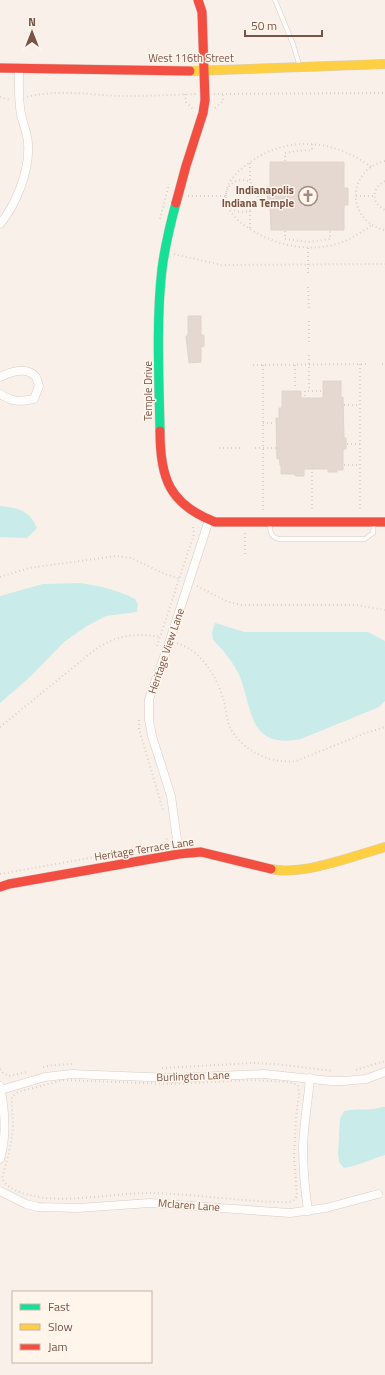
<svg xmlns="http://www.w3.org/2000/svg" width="385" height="1375" viewBox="0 0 385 1375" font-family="'Titillium Web',sans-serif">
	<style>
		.water { fill: #c9ebea }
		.building { fill: #e5d8d0; stroke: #e2d3cb }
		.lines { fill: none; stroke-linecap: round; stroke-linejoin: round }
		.lane-casing { stroke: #d7ccc6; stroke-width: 5 }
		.street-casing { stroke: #d7ccc6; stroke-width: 9 }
		.fast-casing { stroke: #d9cec7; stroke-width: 10 }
		.slow-casing { stroke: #d9cec7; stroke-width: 10 }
		.jam-casing { stroke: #d9cec7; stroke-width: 10 }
		.path { stroke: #dbd0cb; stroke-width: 2; stroke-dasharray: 1 3; stroke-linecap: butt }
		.lane { stroke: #fefdfc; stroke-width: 4 }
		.street { stroke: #fefdfc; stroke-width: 8 }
		.fast { stroke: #16e098; stroke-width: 9 }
		.slow { stroke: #ffcf43; stroke-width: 9 }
		.jam { stroke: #f24e42; stroke-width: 9 }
		.labels { text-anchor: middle; stroke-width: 3; stroke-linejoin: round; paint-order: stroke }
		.street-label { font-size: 11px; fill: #795346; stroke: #fff5eb }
		.poi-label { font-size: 11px; font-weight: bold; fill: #795346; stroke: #fff5eb; text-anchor: end }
	</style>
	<rect width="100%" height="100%" fill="#f9f1e9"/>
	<g class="water">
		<path d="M0 506C19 508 29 510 37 528L27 538 0 537Z"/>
		<path d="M80 583C100 586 118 590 135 599L138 604 137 612 106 616 87 626 64 642 30 677 0 703V596L43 584Z"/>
		<path d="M215 623 245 632H368L385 641V701L379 707 301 739C249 749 253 712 240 677 234 663 224 651 213 640L212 632Z"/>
		<path d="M382 1107H385V1155C371 1159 358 1166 344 1168L339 1162 338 1154 340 1119 344 1111C357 1108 370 1111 382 1107Z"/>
	</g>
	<g class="building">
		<path d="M270 162H344V188H348V205H344V230H271L270 205H268L267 187H270Z"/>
		<path d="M188 316H201V335H204V346L201 347V362L189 363 186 336H188Z"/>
		<path d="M323 381H341V397H343L344 438H346V449H343V470H337V472H328V469H304V476H295V474H281V465H280L279 458 277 459 276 418H279V408H282V391H301V398H323Z"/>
	</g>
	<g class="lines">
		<g class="lane-casing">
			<g id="lane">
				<path d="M275 0 293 44 300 67"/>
				<path d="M270 523C270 531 270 537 279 539H365L373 533 374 523"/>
			</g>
		</g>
		<g class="street-casing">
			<g id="street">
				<path d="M0 224C16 205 30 170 28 144 28 134 23 125 21 114 18 99 19 84 19 68"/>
				<path d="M0 377C10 372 27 366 36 377 37 379 38 383 39 386L34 399C19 402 13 402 0 394"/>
				<path d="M179 854 171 796 152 736 149 720V699L170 640 209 520"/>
				<path d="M0 1086C5 1110 7 1136 0 1159"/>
				<path d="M1 1090 45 1077 72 1074 173 1078 264 1074 331 1081H343L366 1079 385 1072"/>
				<path d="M0 1191 26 1204 38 1207 78 1208 150 1203 290 1213 326 1208 378 1194"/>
				<path d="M308 1211C305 1190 303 1168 303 1146 304 1123 308 1101 310 1078"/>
			</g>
		</g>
		<g class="fast-casing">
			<path id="fast" d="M160 431C159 377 156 322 162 269 165 246 170 225 176 203"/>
		</g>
		<g class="slow-casing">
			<g id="slow">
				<path d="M190 71 385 64"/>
				<path d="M271 869C302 876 354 856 385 847"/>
			</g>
		</g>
		<g class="jam-casing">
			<g id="jam">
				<path d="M0 68 190 71"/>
				<path d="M176 203 186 166 203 113 205 100 202 12 198 0"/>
				<path d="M160 431C160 478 169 504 215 522H385"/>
				<path d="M0 887 9 884 179 854 201 852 271 869"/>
			</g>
		</g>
		<g class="path">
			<path d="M185 94 186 102 194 110"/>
			<path d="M214 94 385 93"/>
			<path d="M0 97 10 100"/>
			<path d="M27 97C58 89 90 95 122 96 146 96 171 95 196 94"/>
			<path d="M215 108 223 101V95"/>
			<path d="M285 161V153L295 151 312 150V144"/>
			<path d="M385 161C346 170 346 221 385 230"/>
			<path d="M250 163V182"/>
			<path d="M371 167C332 138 284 135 245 166 235 174 226 183 226 196 226 211 238 222 250 229 277 246 309 253 340 243 351 239 362 232 372 225"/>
			<circle cx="242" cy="196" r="16"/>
			<path d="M385 181C371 189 371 203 385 210"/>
			<path d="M188 196H226"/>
			<path d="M356 196H375"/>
			<path d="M250 211V229"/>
			<path d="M160 219 169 184"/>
			<path d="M285 231V239L308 242 330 239V231"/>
			<path d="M308 248V273"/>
			<path d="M174 254 221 265 385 264"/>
			<path d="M308 287 309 308"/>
			<path d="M309 342V321"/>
			<path d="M309 355V391"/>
			<path d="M360 364V512"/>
			<path d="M382 364H385"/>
			<path d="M253 365 368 364"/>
			<path d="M263 365V512"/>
			<path d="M295 386V364"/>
			<path d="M305 396V391H322"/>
			<path d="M344 405H360"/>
			<path d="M263 423H275"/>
			<path d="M347 444H360"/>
			<path d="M219 448H241"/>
			<path d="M255 448H276"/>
			<path d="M312 460V511"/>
			<path d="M344 465H360"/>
			<path d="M245 533V554"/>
			<path d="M0 577 29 568 116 556 131 558 165 574 180 579"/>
			<path d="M197 586 226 601 241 605H357L385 610"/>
			<path d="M177 643C201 651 216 675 223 698 226 708 226 721 232 731 245 752 271 764 296 761L363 734 385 727"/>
			<path d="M157 646 194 534 193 525"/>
			<path d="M139 720V729L163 810"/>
			<path d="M0 727 92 652C113 636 134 632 160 637"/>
			<path d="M0 874 157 846 165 843 167 838"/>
			<path d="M43 1067 54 1065 72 1064"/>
			<path d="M162 1068 252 1063 276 1064 333 1071"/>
			<path d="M0 1069 3 1073 9 1076 27 1072"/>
			<path d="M356 1070 385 1061"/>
			<path d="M63 1080 171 1084 252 1080 288 1082 298 1085 299 1093 296 1119 294 1157 297 1196 293 1201 288 1202C243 1202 197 1194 152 1193 116 1193 80 1201 45 1198 32 1196 8 1192 2 1178 7 1160 12 1144 13 1126 13 1116 11 1106 12 1097L18 1092Z"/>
		</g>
		<use href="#lane" class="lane"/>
		<use href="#street" class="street"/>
		<use href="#fast" class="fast"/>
		<use href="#slow" class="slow"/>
		<use href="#jam" class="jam"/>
	</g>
	<defs>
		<g id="church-ring" transform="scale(1)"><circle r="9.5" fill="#fff5eb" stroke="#a68a7f" stroke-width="1.5"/><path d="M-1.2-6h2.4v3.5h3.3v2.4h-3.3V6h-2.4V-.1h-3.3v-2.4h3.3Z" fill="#a68a7f"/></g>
	</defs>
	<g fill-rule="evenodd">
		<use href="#church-ring" x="308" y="196"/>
	</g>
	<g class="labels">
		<g class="street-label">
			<text x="191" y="62">West 116th Street</text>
			<text transform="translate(148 391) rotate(-90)" y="4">Temple Drive</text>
			<text transform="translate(166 651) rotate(-71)" y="4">Heritage View Lane</text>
			<text transform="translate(144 849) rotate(-9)" y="4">Heritage Terrace Lane</text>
			<text transform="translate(193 1076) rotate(-2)" y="4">Burlington Lane</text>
			<text transform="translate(189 1205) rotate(4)" y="4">Mclaren Lane</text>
		</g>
		<g class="poi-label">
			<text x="294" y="194">Indianapolis<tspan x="294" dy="13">Indiana Temple</tspan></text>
		</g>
	</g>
	<rect x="12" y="1291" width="140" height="72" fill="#fff5eb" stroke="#c9b4a9"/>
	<rect x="20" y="1304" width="20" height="6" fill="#16e098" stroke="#c9b4a9"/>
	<text x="48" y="1311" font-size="12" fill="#795346">Fast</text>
	<rect x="20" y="1324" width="20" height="6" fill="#ffcf43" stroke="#c9b4a9"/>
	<text x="48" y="1331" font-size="12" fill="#795346">Slow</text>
	<rect x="20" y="1344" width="20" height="6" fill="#f24e42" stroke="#c9b4a9"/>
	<text x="48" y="1351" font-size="12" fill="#795346">Jam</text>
	<g transform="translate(32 32)" stroke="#fff5eb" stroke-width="3" paint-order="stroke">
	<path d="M0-3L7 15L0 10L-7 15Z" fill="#795346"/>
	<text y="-6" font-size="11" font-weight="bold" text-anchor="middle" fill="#795346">N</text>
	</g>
	<path d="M245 30v6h77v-6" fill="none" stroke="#795346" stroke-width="2"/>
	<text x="251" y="30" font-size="12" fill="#795346" stroke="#fff5eb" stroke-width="3" paint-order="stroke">50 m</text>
</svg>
